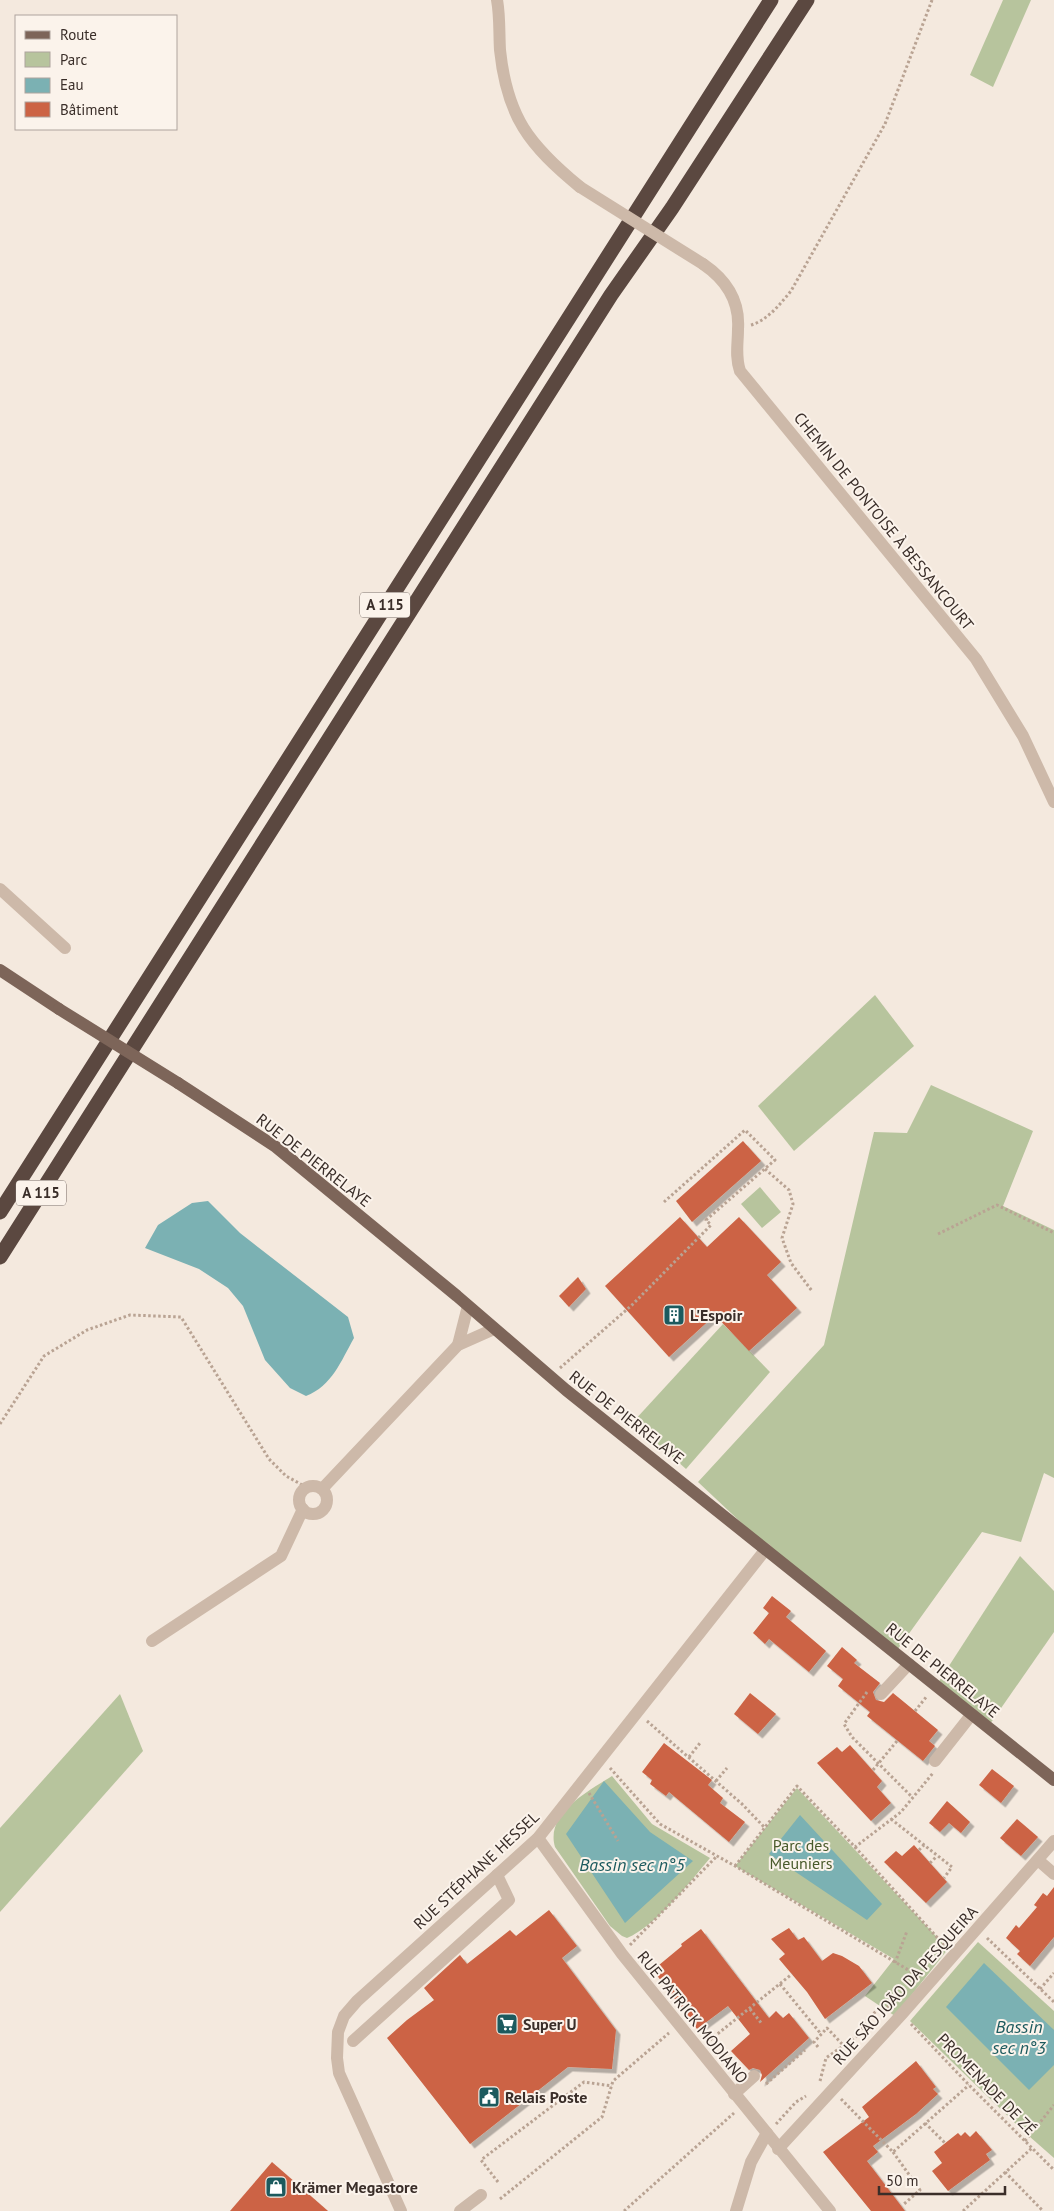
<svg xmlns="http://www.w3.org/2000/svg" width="1054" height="2211" viewBox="0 0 1054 2211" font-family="'PT Sans',sans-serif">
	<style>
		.green { fill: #b7c49d }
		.water { fill: #7bb1b3 }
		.building { fill: #cc6344; filter: url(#shadow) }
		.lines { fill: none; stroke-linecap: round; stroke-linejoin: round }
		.path { stroke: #b9a393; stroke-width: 3; stroke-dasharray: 2.5 2.5; stroke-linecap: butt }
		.minor { stroke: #cdb9a9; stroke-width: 12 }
		.major { stroke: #7d6559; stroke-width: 12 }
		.highway { stroke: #5b4840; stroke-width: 15 }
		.minor-bridge { stroke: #cdb9a9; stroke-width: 12 }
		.major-bridge { stroke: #7d6559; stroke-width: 12 }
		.labels { text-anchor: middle; stroke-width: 4; stroke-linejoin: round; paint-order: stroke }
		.shield { fill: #fbf3eb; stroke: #746963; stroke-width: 1 }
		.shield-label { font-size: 15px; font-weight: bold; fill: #3a2e29 }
		.street-label { font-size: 16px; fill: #3a2e29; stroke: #fbf3eb }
		.poi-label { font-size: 16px; font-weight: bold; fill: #3a2e29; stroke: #fbf3eb; text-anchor: start }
		.park-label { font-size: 16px; fill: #495a2b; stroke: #fbf3eb }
		.water-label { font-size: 18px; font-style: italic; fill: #1c5a5e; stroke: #fbf3eb }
	</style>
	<defs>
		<filter id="shadow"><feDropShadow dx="4.5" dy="4.5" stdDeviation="0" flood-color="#0004"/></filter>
	</defs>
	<rect width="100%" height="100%" fill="#f4e9de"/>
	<g class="green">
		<path d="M1003 0H1031L993 87 970 75Z"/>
		<path d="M875 995 914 1046 794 1151 758 1106Z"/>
		<path d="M931 1085 1033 1131 1003 1206 1054 1230V1478L1044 1473 1021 1542 982 1532 895 1653 782 1561 698 1482 824 1345 874 1132 907 1133Z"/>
		<path d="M760 1187 781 1212 762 1228 741 1204Z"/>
		<path d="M723 1324 770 1372 686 1469 633 1422Z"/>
		<path d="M1020 1556 1054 1591V1632L990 1724 936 1686Z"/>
		<path d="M120 1694 143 1751 0 1912V1828Z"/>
		<path d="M612 1776 652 1824 710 1858C690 1882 656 1926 627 1938L622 1936 610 1926 555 1847C545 1813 589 1791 612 1776Z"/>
		<path d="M797 1788 948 1949 895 2016 865 1996 894 1959 735 1866Z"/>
		<path d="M978 1942 1054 2011V2158L1021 2129 910 2021Z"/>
	</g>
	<g class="water">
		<path d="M208 1201 240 1233 348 1317 354 1338C341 1361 332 1386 306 1396L290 1388 265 1360 243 1306 228 1288 199 1269 145 1248 158 1225 192 1203Z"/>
		<path d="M604 1781 650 1832 693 1861 625 1923 566 1834Z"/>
		<path d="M800 1815 882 1904 867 1920 769 1854Z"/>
		<path d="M984 1963 1054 2030V2065L1029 2090 946 2007Z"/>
	</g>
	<g class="building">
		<path d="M743 1141 761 1161 692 1222 676 1201Z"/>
		<path d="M680 1217 707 1247 739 1217 781 1262 767 1275 797 1308 749 1351 715 1315 669 1357 605 1286Z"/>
		<path d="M578 1277 586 1289 569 1307 559 1296Z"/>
		<path d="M772 1596 791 1611 786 1617 826 1651 809 1672 769 1639 765 1644 753 1633 769 1613 763 1608Z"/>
		<path d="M842 1647 857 1660 854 1663 880 1683 873 1692 876 1700 884 1702 893 1693 938 1730 929 1741 935 1746 923 1761 867 1716 870 1712 838 1686 843 1679 827 1666Z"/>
		<path d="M750 1693 776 1714 758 1734 734 1714Z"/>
		<path d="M664 1743 712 1780 708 1785 723 1798 720 1803 745 1822 729 1842 669 1792 666 1796 650 1784 652 1780 642 1772Z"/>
		<path d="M850 1745 882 1781 877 1787 891 1803 871 1821 817 1763 837 1747 842 1752Z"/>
		<path d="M992 1769 1014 1786 1001 1803 979 1785Z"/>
		<path d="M947 1801 970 1822 961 1833 949 1823 940 1832 929 1823Z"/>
		<path d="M1017 1819 1038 1837 1021 1856 1000 1838Z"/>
		<path d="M914 1845 947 1882 926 1903 884 1862 896 1851 902 1856Z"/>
		<path d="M1054 1887V1937L1030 1966 1017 1954 1020 1951 1006 1938 1016 1925 1019 1928 1037 1907 1034 1905 1043 1893 1047 1896Z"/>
		<path d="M549 1910 577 1946 562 1958 616 2030 612 2069 568 2067 470 2144 387 2038 407 2020 434 2000 424 1988 460 1955 467 1964 510 1930 516 1936Z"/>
		<path d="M789 1928 798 1940 804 1937 822 1961 833 1953 842 1956 859 1966 872 1983 825 2019 807 1992 779 1959 785 1954 771 1939Z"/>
		<path d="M701 1929 769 2018 776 2011 783 2018 789 2013 809 2038 760 2082 762 2075 760 2070 753 2068 749 2070 731 2051 750 2034 728 2006 697 2029 653 1970 682 1946 681 1944Z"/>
		<path d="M916 2061 936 2087 933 2089 938 2094 916 2114 873 2146 878 2152 867 2161 905 2211H871L823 2152 869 2117 862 2107Z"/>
		<path d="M976 2131 992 2150 986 2154 990 2160 948 2191 932 2171 942 2163 934 2152 958 2133 961 2136 965 2132 970 2137Z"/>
		<path d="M272 2162 328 2211H230Z"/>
	</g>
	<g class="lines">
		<g class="path">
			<path d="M751 325C768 320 780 304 791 291L885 124 932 0"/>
			<path d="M765 1169 789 1190 793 1204 782 1238 791 1263 812 1291"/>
			<path d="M938 1234 997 1205 1054 1233"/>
			<path d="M560 1368 632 1305 711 1225 706 1220 775 1160 745 1130 664 1202"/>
			<path d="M0 1424 44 1356 87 1330 130 1315 181 1317 269 1459 286 1476 306 1487"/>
			<path d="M867 1692 844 1724 852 1737 912 1797"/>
			<path d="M915 1711 927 1696"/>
			<path d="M647 1721 742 1804 765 1828"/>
			<path d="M689 1757 700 1743"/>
			<path d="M610 1768 660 1824 735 1866 915 1974 911 1979"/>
			<path d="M873 1770 897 1741"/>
			<path d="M716 1781 727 1768"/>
			<path d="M589 1793 618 1841"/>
			<path d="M891 1819 952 1867 944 1878"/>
			<path d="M855 1847 944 1945"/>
			<path d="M919 1850 924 1845"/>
			<path d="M930 1863 937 1856"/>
			<path d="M735 1866 797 1786 855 1847 901 1812 933 1773"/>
			<path d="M987 1938 1054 2002"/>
			<path d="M630 1945 717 1856"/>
			<path d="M895 1963 907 1931"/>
			<path d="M780 1984 821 2034"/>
			<path d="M1040 1989 1054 1973"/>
			<path d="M750 2009 762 2024"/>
			<path d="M911 2024 969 2085 1054 2170"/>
			<path d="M710 2040 792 1974"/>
			<path d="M818 2047 814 2042 827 2028 844 2046"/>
			<path d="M820 2081 826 2058 857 2036 870 2016 878 2010 890 2006"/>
			<path d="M766 2084 805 2050"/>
			<path d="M841 2099 893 2152 969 2085"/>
			<path d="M925 2123 945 2143"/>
			<path d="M776 2124 796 2102 806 2096"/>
			<path d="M1025 2141 1054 2105"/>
			<path d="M893 2152 920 2190 904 2204"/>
			<path d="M1005 2172 1043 2211"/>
			<path d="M498 2182 481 2160 584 2082 612 2086"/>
			<path d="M500 2199 602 2117 613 2081 669 2033"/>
			<path d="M624 2211 734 2113"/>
			<path d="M963 2211 1032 2148"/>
		</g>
		<g class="minor">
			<path d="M497 0C500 16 499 33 500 50 507 117 529 145 580 187"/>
			<path d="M703 264C725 279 740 300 738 329 738 344 735 356 740 371L976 659 1023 736 1054 802"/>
			<path d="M0 889 65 948"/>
			<path d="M458 1345 468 1306"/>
			<circle cx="313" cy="1500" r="14"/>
			<path d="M322 1489 458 1345 494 1329"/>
			<path d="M152 1641 281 1556 303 1509"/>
			<path d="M881 1694 909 1664"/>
			<path d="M935 1761 972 1714"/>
			<path d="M538 1838 622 1954 830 2211"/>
			<path d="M1038 1860 1054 1874"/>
			<path d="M353 2041 509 1900 497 1875"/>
			<path d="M734 2094 754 2076"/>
			<path d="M778 2149 902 2014 1054 1841"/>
			<path d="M401 2211 339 2073 337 2058 338 2032 344 2016 357 2001 538 1838 766 1549"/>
			<path d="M460 2211 481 2195"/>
			<path d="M736 2211 751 2162 767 2133"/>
		</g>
		<g class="major">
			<path d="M0 970 59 1009"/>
			<path d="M178 1083 276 1147 457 1296 566 1390 1054 1780"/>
		</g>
		<g class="highway">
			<path d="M0 1212 771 0"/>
			<path d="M0 1257 611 295 672 208 807 0"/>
		</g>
		<path class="minor-bridge" d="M580 187 703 264"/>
		<path class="major-bridge" d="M59 1009 178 1083"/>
	</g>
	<defs>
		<g id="building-square" transform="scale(1.125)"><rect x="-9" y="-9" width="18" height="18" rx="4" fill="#1c5a5e" stroke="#fbf3eb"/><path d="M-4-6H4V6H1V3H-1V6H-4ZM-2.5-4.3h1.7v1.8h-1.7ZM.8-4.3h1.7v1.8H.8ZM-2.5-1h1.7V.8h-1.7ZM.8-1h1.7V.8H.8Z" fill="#fff"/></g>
		<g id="supermarket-square" transform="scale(1.125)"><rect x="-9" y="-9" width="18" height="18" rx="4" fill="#1c5a5e" stroke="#fbf3eb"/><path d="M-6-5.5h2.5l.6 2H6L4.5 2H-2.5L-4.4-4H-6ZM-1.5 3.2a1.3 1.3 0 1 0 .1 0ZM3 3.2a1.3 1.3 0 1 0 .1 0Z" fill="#fff"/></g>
		<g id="civic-square" transform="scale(1.125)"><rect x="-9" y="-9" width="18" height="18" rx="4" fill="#1c5a5e" stroke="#fbf3eb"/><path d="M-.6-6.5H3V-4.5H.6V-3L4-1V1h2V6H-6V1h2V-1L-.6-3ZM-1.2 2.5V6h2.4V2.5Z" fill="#fff"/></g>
		<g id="shop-square" transform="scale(1.125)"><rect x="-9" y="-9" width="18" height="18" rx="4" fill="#1c5a5e" stroke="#fbf3eb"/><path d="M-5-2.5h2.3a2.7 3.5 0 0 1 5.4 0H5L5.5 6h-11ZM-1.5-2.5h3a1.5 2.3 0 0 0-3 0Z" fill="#fff"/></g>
	</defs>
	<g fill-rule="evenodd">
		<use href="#building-square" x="674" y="1315"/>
		<use href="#supermarket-square" x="507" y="2024"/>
		<use href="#civic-square" x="489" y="2097"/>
		<use href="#shop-square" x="276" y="2187"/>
	</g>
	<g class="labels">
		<g class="shield">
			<rect x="360" y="592.5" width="50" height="25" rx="4"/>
			<rect x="16" y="1180.5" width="50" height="25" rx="4"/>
		</g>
		<g class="shield-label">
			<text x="385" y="610">A 115</text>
			<text x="41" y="1198">A 115</text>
		</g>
		<g class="street-label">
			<text transform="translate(884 521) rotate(51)" y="6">CHEMIN DE PONTOISE À BESSANCOURT</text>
			<text transform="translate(314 1160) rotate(38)" y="6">RUE DE PIERRELAYE</text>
			<text transform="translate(627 1417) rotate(38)" y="6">RUE DE PIERRELAYE</text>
			<text transform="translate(943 1670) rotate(39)" y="6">RUE DE PIERRELAYE</text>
			<text transform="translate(476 1870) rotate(-43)" y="6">RUE STÉPHANE HESSEL</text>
			<text transform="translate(905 1985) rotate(-48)" y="6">RUE SÃO JOÃO DA PESQUEIRA</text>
			<text transform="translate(693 2017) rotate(51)" y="6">RUE PATRICK MODIANO</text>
			<text transform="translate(987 2084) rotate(46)" y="6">PROMENADE DE ZÉ</text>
		</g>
		<g class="poi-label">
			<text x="690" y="1321">L'Espoir</text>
			<text x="523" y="2030">Super U</text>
			<text x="505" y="2103">Relais Poste</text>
			<text x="292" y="2193">Krämer Megastore</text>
		</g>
		<g class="park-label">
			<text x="801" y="1851">Parc des<tspan x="801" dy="18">Meuniers</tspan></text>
		</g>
		<g class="water-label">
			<text x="632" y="1871">Bassin sec n°5</text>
			<text x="1019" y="2033">Bassin<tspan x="1019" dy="21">sec n°3</tspan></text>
		</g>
	</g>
	<rect x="15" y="15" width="162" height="115" fill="#fbf3eb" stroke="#aea49d"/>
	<rect x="25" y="31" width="25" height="8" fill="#7d6559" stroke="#aea49d"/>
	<text x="60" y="40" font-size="15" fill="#3a2e29">Route</text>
	<rect x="25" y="52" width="25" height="15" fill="#b7c49d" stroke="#aea49d"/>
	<text x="60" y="65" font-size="15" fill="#3a2e29">Parc</text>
	<rect x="25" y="78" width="25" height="15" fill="#7bb1b3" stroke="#aea49d"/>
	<text x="60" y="90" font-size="15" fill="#3a2e29">Eau</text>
	<rect x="25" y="102" width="25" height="15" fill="#cc6344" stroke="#aea49d"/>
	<text x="60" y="115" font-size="15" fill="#3a2e29">Bâtiment</text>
	<path d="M879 2186v8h126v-8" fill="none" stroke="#3a2e29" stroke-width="2.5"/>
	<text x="886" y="2186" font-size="15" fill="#3a2e29" stroke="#fbf3eb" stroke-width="4" paint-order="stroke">50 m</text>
</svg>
